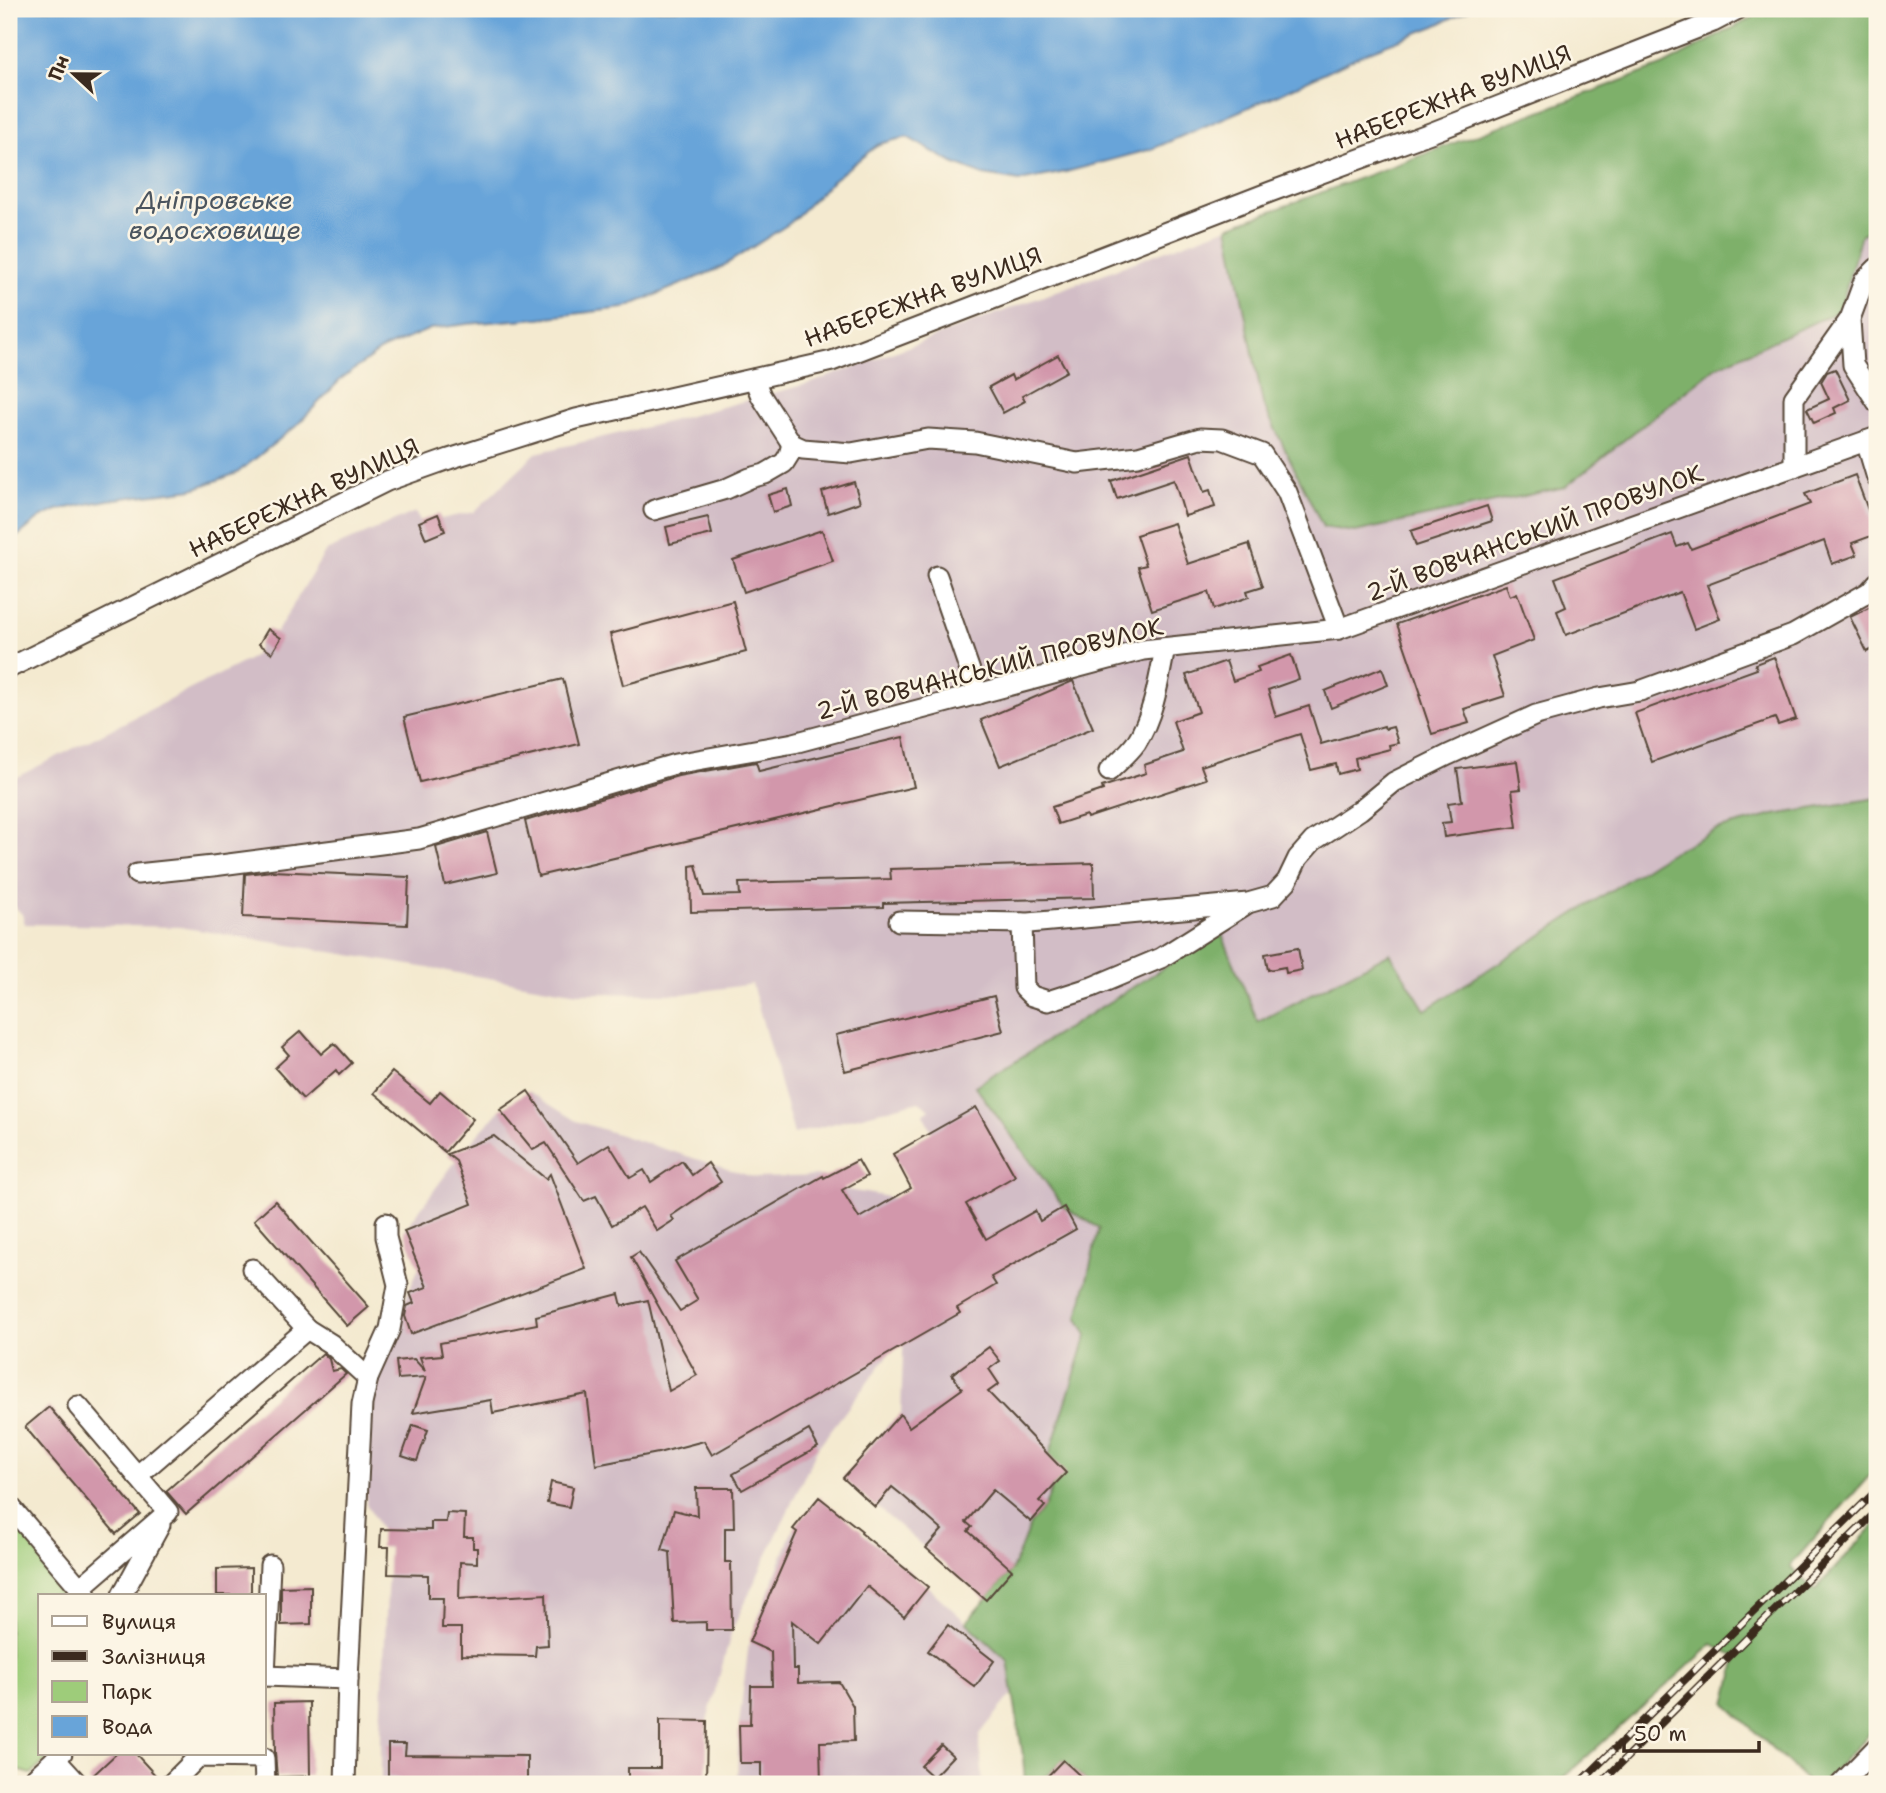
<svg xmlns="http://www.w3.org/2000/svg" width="1886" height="1793" viewBox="0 0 1886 1793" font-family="'Shantell Sans',sans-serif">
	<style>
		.industrial { fill: #d2bdc6 }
		.green { fill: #9ecc7a; stroke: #6c7b4c; stroke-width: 2 }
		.forest { fill: #7eb06a; stroke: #5c6d44; stroke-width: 2 }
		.water { fill: #68a4d9; stroke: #52677c; stroke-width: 2 }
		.building { fill: #d297ab }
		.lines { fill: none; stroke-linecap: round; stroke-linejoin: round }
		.minor-casing { stroke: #574739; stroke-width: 23 }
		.minor { stroke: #fff; stroke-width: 19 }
		.rail-casing { stroke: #3b2a1e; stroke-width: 8 }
		.rail { stroke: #fcf5e5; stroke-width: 5; stroke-dasharray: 16; stroke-linecap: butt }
		.labels { text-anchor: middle; stroke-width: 5; stroke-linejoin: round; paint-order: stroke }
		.street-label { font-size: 24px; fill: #3b2a1e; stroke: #fcf5e5 }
		.water-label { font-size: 26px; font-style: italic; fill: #4b555f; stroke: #fcf5e5 }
	</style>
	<rect width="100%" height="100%" fill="#fcf5e5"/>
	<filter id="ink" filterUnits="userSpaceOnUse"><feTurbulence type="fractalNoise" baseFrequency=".0143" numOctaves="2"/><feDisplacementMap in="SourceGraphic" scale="14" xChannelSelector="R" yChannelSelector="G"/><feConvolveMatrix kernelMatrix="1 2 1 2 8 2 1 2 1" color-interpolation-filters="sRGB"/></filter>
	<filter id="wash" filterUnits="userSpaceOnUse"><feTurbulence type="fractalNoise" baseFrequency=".00686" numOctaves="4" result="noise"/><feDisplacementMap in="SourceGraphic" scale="28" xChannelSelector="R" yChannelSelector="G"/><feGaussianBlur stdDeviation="1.57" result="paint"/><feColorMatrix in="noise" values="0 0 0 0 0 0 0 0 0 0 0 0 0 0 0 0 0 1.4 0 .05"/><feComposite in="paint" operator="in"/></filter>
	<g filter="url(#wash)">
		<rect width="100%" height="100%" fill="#f4ead0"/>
		<g class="industrial">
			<path d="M1463 139 1355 532 1837 312 1841 307 1861 234 1877 228V798L1774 815 1716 830 1666 855 1424 1010 1389 953 1258 1022 1221 932 1064 1207 1099 1228 1078 1318 1088 1335 1049 1456 1066 1473 1052 1487 1045 1506 1031 1522 1012 1570 986 1600 843 1478 890 1423 901 1415 904 1323 912 1189 893 1154 932 1132 923 1114 930 1109 919 1101 794 1134 752 984 682 994 578 993 180 927 25 924 22 914 10 902 9 781 248 660 256 654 259 644 268 629 276 633 326 551 415 512 420 521 438 514 441 519 474 512 536 453 667 422 814 382Z"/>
			<path d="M528 1091 576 1121 756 1178 823 1176 842 1189 895 1198 880 1334 890 1353 818 1447 732 1630 707 1721 706 1784H381V1730L389 1548 380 1547 381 1529 366 1504 369 1409 402 1308 419 1267 404 1231 463 1151 500 1110Z"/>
			<path d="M819 1497 928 1587 1008 1661 1014 1692 979 1735 983 1784H737L739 1725 749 1642 793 1529Z"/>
		</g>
		<path class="green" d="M9 1516 79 1595H40V1753H54L31 1774 9 1768Z"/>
		<g class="forest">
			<path d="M1768 9H1877V228L1861 234 1841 307 1837 312 1716 367 1565 487 1355 532 1323 527 1263 404 1228 227 1664 65Z"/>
			<path d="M1877 798V1467L1790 1566 1815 1590 1877 1522V1726L1826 1779 1818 1784H1810L1726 1704 1737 1658 1713 1644 1556 1784H1089L1063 1760C1052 1771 1041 1783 1025 1784L1023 1756 1008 1661 966 1622 1012 1570 1031 1522 1045 1506 1052 1487 1049 1456 1087 1335 1078 1318 1099 1228 1064 1207 975 1086 1221 932 1258 1022 1390 953 1425 1010 1666 855 1716 830 1774 815Z"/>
		</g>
		<path class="water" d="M9 9H1470L1435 26 1372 50 1279 94 1152 149 1066 172 1020 181 983 175 953 163 907 137 879 144 834 179 790 223 720 268 624 308 539 318 467 324 430 329 383 349 342 378 296 426 237 473 193 489 108 500 57 510 40 518 9 543Z"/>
		<g id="blocks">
			<g class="building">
				<path d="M1058 355 1067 371 1022 396 1025 401 1003 413 989 387 1011 375 1013 380Z"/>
				<path d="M1835 369 1850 400 1834 408 1836 413 1814 423 1807 409 1829 399 1821 382 1827 372Z"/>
				<path d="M1191 454 1204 492 1210 490 1215 507 1185 516 1174 480 1117 499 1111 481Z"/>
				<path d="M1855 475 1877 534 1852 543 1857 555 1832 564 1824 541 1707 585 1720 619 1694 629 1680 592 1566 635 1557 611 1566 607 1555 578 1672 534 1677 547 1688 543 1691 549 1810 504 1805 494Z"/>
				<path d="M854 482 860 502 828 513 822 492Z"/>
				<path d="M788 489 792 506 773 512 768 495Z"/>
				<path d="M1487 506 1492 521 1416 546 1411 531Z"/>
				<path d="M438 514 445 531 426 539 419 522Z"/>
				<path d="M708 517 712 534 670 544 666 527Z"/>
				<path d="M1174 523 1188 564 1249 544 1263 586 1247 591 1249 597 1214 609 1209 592 1152 610 1138 567 1146 565 1136 535Z"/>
				<path d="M822 530 833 561 744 592 733 560Z"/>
				<path d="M1506 585 1510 596 1517 593 1534 640 1492 656 1505 696 1464 709 1469 723 1432 734 1419 695 1421 694 1397 624Z"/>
				<path d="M733 601 746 652 623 685 610 634Z"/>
				<path d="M1877 604V647L1867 652 1850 617Z"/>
				<path d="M268 629 281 638 272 653 259 644Z"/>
				<path d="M1291 655 1299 679 1268 690 1276 717 1309 706 1321 744 1384 726 1385 729 1393 727 1398 743 1389 745 1390 749 1355 758 1357 769 1338 774 1336 764 1311 770 1300 734 1201 766 1206 779 1087 818 1086 815 1058 824 1052 807 1103 790 1102 787 1146 773 1144 765 1183 752 1173 721 1199 712 1186 675 1226 661 1233 681 1259 672 1257 667Z"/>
				<path d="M1774 657 1796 719 1778 725 1775 718 1652 762 1635 713 1757 669 1755 664Z"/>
				<path d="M1382 668 1388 685 1331 708 1325 691Z"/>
				<path d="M563 679 579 744 420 782 404 717Z"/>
				<path d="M1073 681 1093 728 1000 766 981 720Z"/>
				<path d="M903 737 914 787 538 876 525 821 678 776 756 762 759 771Z"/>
				<path d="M1517 761 1521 789 1512 790 1517 827 1444 837 1442 823 1451 822 1448 803 1462 801 1457 769Z"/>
				<path d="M487 832 497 873 445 885 436 847Z"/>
				<path d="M1093 863 1094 898 883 903V907L691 912 690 866 696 865 704 896 740 895 739 883 891 879 890 869Z"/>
				<path d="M272 871 409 877 407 925 243 917 245 874Z"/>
				<path d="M1298 948 1302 970 1286 973 1285 967 1268 970 1265 954Z"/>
				<path d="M994 996 1003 1031 845 1071 836 1035Z"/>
				<path d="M301 1031 321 1054 334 1043 352 1063 339 1075 336 1070 303 1099 275 1068 289 1055 282 1047Z"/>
				<path d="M392 1072 430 1103 440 1091 473 1119 445 1152 374 1093Z"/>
				<path d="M528 1091 578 1163 609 1144 630 1178 644 1170 651 1182 682 1161 692 1175 708 1163 721 1182 671 1216 674 1220 657 1231 642 1207 612 1225 596 1196 584 1201 546 1143 533 1150 500 1110Z"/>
				<path d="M976 1107 1015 1176 966 1204 986 1239 1035 1211 1040 1221 1064 1207 1076 1229 991 1277 996 1285 957 1308 960 1313 712 1455 704 1441 658 1453 596 1465 587 1394 493 1413 491 1400 413 1413 426 1377 398 1379 396 1361 414 1359 425 1371 420 1357 442 1355 440 1343 537 1324 536 1316 619 1294 622 1306 648 1300 669 1391 697 1375 631 1257 639 1252 680 1311 698 1300 675 1261 823 1176 824 1178 858 1160 867 1176 842 1190 859 1218 911 1188 893 1154Z"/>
				<path d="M494 1136 546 1179 550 1174 586 1269 411 1334 405 1316 407 1306 414 1303 410 1293 427 1287 404 1231 472 1204 456 1161 447 1154Z"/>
				<path d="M275 1201 369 1307 347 1326 254 1220Z"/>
				<path d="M989 1347 1000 1361 989 1369 999 1384 988 1392 1066 1473 1039 1501 1045 1506 1031 1522 993 1490 966 1522 972 1527 968 1531 1012 1570 986 1600 926 1548 942 1530 902 1495 892 1487 875 1507 843 1478 900 1414 909 1427 962 1389 952 1374Z"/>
				<path d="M323 1353 329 1359 332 1371 341 1369 346 1374 186 1514 166 1491Z"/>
				<path d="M49 1407 140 1514 116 1534 25 1427Z"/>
				<path d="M413 1425 428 1430 417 1461 402 1456Z"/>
				<path d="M809 1430 818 1447 742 1490 733 1474Z"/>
				<path d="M551 1482 573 1487 569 1507 547 1503Z"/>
				<path d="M696 1488H733L734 1528H725V1562H731L732 1630H706V1622L674 1623 670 1552 662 1550 674 1510 697 1516Z"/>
				<path d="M819 1497 862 1531 861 1533 928 1587 904 1617 867 1586 821 1644 792 1621 793 1669H798V1683L839 1682 853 1706 854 1741 820 1742 821 1784H761V1763H740L739 1725H750L751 1686H772L771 1652 749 1642 797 1532 793 1529Z"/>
				<path d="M447 1513 465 1514 464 1537H473V1548H477V1563L460 1562 459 1599 546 1594 548 1645 536 1646 535 1656 461 1655V1628H442L443 1598H428V1575L388 1574 389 1547H380L381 1529 431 1530V1522H446Z"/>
				<path d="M251 1568V1595H217V1569Z"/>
				<path d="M311 1586V1624L281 1625V1587Z"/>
				<path d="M948 1625 994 1661 975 1687 928 1651Z"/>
				<path d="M309 1702 310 1776 277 1777 275 1752 274 1703Z"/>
				<path d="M660 1720 707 1721 706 1784H628V1768H660Z"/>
				<path d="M388 1744H406L405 1755 527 1756V1784H400V1777H388Z"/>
				<path d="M941 1745 953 1756 933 1777 921 1766Z"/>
				<path d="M117 1753H135L157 1777 149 1784H90L89 1779Z"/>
				<path d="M1063 1760 1089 1784H1040Z"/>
			</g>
		</g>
	</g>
	<g filter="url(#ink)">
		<use href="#blocks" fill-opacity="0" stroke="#574739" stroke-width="2"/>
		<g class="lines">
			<g class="minor-casing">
				<g id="minor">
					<path d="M1877 268 1864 281 1850 319 1853 365 1877 402"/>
					<path d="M754 379 761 396 792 444 803 449 851 453 928 439 975 442 1077 463 1138 456 1200 438 1222 439 1262 454 1287 492 1339 629"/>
					<path d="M1866 441 1877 478"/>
					<path d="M1794 467V398L1850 319"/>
					<path d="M654 510 726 489 750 478 765 474 784 463 789 455 792 444"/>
					<path d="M937 576 978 694"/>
					<path d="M9 668 387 481 449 459 576 419 832 361 1270 192 1433 132 1713 22 1738 9"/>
					<path d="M1109 771C1118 762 1129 753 1136 743 1154 715 1159 679 1165 648"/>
					<path d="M137 874 213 866 419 839 675 764 794 743 1143 650 1339 629 1877 437"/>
					<path d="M899 921 1029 923 1248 903 1273 896 1287 881 1298 858 1313 841 1360 810 1394 782 1448 755 1536 715 1599 698 1640 691 1793 635 1869 592 1877 583"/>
					<path d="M1022 923 1024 988 1032 996 1048 1001 1092 987 1161 958 1245 905"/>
					<path d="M307 1329 331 1344 368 1378"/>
					<path d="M78 1406 168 1512 80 1588"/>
					<path d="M137 1476 307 1329 252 1269"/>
					<path d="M9 1505 86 1595"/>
					<path d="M122 1595 160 1525"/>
					<path d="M264 1676 348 1679 345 1784"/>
					<path d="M265 1676 270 1565"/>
					<path d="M348 1679 362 1404 368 1378 390 1329 398 1285 386 1237V1223"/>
					<path d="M55 1759 78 1784"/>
					<path d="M28 1784 62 1753"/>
					<path d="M171 1784 198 1757 264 1758 265 1784"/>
					<path d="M1841 1784 1877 1747"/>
				</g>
			</g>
			<use href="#minor" class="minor"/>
			<g class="rail-casing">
				<g id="rail">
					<path d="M1579 1784 1877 1490"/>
					<path d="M1600 1784 1762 1623 1877 1511"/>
				</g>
			</g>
			<use href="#rail" class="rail"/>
		</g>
	</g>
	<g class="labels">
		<g class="street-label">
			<text transform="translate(1453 97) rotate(-21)" y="8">НАБЕРЕЖНА ВУЛИЦЯ</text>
			<text transform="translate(923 297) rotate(-20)" y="8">НАБЕРЕЖНА ВУЛИЦЯ</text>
			<text transform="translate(304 498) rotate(-25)" y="8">НАБЕРЕЖНА ВУЛИЦЯ</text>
			<text transform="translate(1535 533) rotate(-20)" y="8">2-Й ВОВЧАНСЬКИЙ ПРОВУЛОК</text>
			<text transform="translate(990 669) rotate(-14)" y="8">2-Й ВОВЧАНСЬКИЙ ПРОВУЛОК</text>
		</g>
		<g class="water-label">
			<text x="215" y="209">Дніпровське<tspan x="215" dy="30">водосховище</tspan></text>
		</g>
	</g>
	<rect width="1886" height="1793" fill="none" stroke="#fcf5e5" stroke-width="35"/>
	<rect x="38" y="1594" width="228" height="161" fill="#fcf5e5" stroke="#afa495" stroke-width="2"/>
	<rect x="52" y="1616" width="35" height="10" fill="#ffffff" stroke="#afa495" stroke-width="2"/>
	<text x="102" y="1629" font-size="21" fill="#3b2a1e">Вулиця</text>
	<rect x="52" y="1651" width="35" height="10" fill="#3b2a1e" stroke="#afa495" stroke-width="2"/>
	<text x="102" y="1664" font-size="21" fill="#3b2a1e">Залізниця</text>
	<rect x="52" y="1681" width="35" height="21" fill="#9ecc7a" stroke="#afa495" stroke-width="2"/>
	<text x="102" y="1699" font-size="21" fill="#3b2a1e">Парк</text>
	<rect x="52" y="1716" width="35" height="21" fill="#68a4d9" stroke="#afa495" stroke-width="2"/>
	<text x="102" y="1734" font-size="21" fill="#3b2a1e">Вода</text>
	<g transform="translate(74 74) rotate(292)" stroke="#fcf5e5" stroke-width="5" paint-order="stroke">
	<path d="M0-5L12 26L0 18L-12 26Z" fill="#3b2a1e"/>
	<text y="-10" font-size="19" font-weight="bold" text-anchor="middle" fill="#3b2a1e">Пн</text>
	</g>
	<path d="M1624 1741v10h135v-10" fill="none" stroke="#3b2a1e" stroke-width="3.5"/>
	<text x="1634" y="1741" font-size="21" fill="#3b2a1e" stroke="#fcf5e5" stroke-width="5" paint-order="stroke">50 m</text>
</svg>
